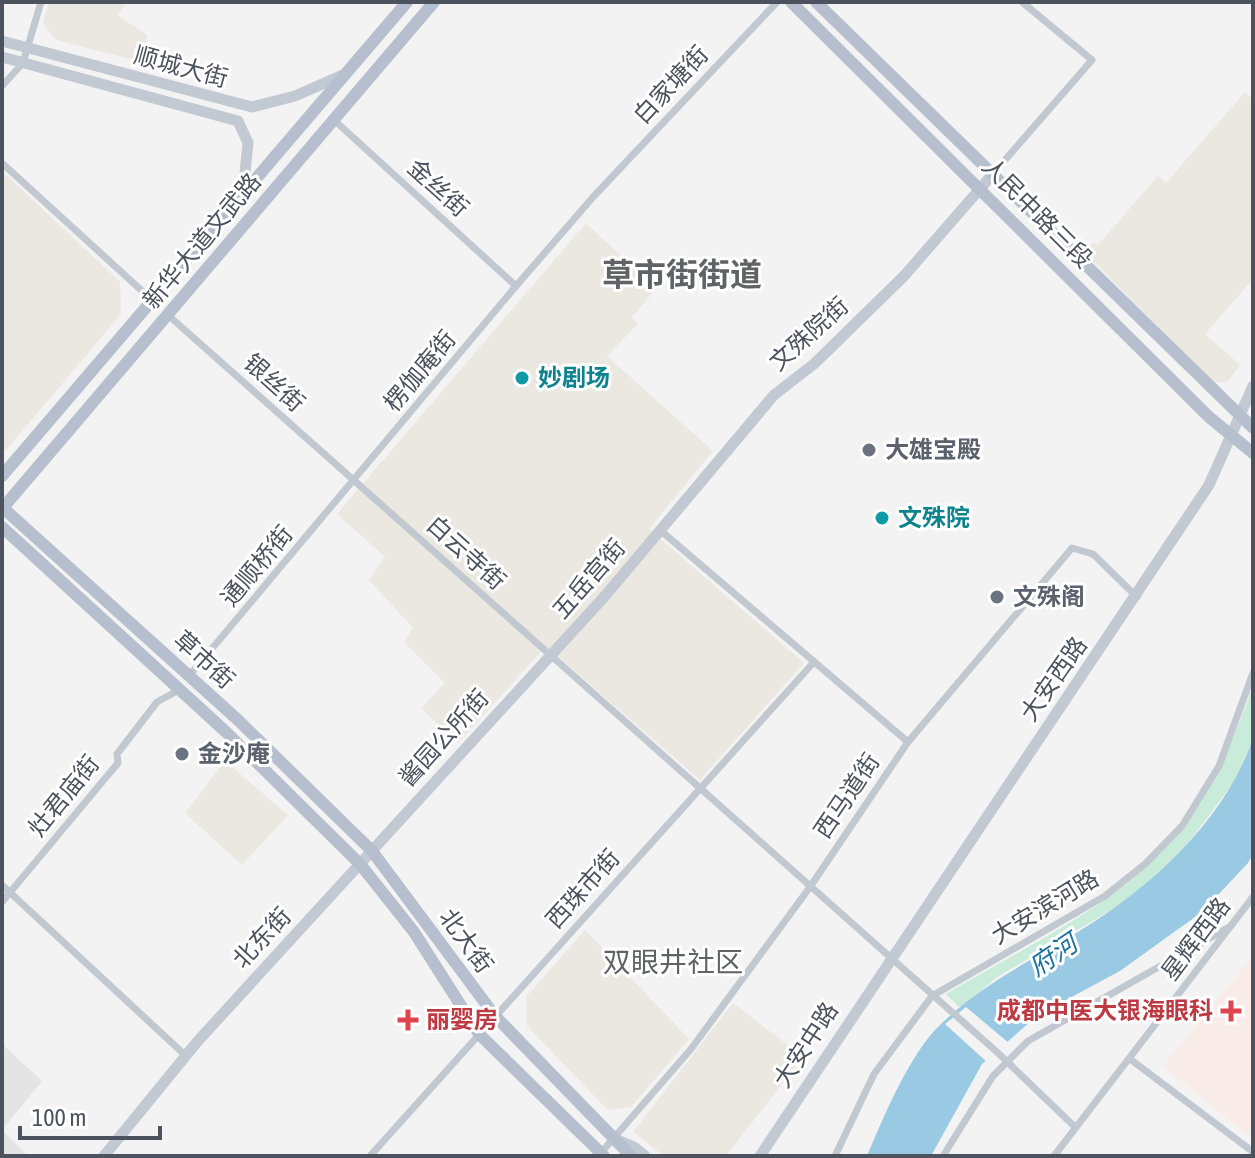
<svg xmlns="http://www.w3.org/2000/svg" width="1255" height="1158" viewBox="0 0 1255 1158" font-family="'Asap Condensed','Noto Sans SC',sans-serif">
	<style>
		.commercial { fill: #eae8e1 }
		.education { fill: #e5e4e4 }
		.medical { fill: #f9ece8 }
		.green { fill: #c8ebda }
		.water { fill: #9acae3 }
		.pier { fill: #f4f3f3 }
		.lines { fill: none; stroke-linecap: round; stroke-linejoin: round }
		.street { stroke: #c2c8cf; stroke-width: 7 }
		.secondary { stroke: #c3c9d3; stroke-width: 11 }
		.primary { stroke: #b6bfcd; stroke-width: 12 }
		.culture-dot { fill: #0f9aa8; stroke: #fff; stroke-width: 3 }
		.worship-dot { fill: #6b7280; stroke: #fff; stroke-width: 3 }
		.health-dot { fill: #e0444e; stroke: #fff; stroke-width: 3 }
		.labels { text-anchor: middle; stroke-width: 6; stroke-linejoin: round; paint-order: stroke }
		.street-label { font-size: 24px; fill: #4c535e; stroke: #fff }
		.culture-label { font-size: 24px; font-weight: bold; fill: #0d838f; stroke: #fff; text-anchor: start }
		.worship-label { font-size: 24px; font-weight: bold; fill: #5b616d; stroke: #fff; text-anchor: start }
		.health-label { font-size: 24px; font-weight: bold; fill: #be3a42; stroke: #fff; text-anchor: end }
		.water-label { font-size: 26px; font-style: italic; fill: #1f729e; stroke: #fff }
		.quarter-label { font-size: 28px; fill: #606266; stroke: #fff }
		.district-label { font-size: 32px; font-weight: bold; fill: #606266; stroke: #fff }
	</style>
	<rect width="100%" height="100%" fill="#f4f3f3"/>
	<g class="commercial">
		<path d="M49 2H127L117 15 147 35 141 62 56 40 43 23Z"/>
		<path d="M1245 92 1253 99V279L1205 334 1240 365 1227 382H1213L1084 252 1094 242 1098 245 1158 176 1166 183Z"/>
		<path d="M2 171 120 282 121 314 7 449 2 450Z"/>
		<path d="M586 223 656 289 632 317 638 324 607 356 713 451 649 529 804 663 700 780 546 646 458 743 421 708 445 683 404 642 413 628 369 580 385 557 337 514Z"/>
		<path d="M225 761 288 815 242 865 185 813Z"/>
		<path d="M585 930 689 1039 631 1107 608 1110 527 1026 526 997Z"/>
		<path d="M733 1003 803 1057 726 1156H664L633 1132Z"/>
	</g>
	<path class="education" d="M2 1044 42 1081 2 1130 28 1156H2Z"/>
	<path class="medical" d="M1253 956V1126L1246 1134 1163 1066Z"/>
	<path class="green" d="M1253 684V739L1249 750 1233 783 1180 854 1125 902 997 977 960 1008 946 994C1000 962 1057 933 1109 897 1178 850 1229 763 1253 684Z"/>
	<path class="water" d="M1253 739V854L1248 863 1202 912 1120 971 1038 1015 982 1064 931 1156H867C884 1116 910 1053 941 1024 978 988 1022 965 1066 939 1145 893 1221 827 1253 739Z"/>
	<path class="pier" d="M966 1007 1010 1044 988 1063 945 1024Z"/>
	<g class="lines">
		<g class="street">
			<path d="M2 86 23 63 41 2"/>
			<path d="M334 120 516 286"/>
			<path d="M2 163 152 300"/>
			<path d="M992 175 1092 60 1022 2"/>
			<path d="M168 315 998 1053 1074 1126"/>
			<path d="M660 530 908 742"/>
			<path d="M189 676 516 286 594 196 777 2"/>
			<path d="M2 885 186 1056"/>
			<path d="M2 902 118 763 117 754 157 702 177 691"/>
			<path d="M1130 1059 1253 1152"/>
			<path d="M599 1155 691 1049 810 887 908 742 1072 548 1093 554 1137 597"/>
			<path d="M370 1156 814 662"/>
			<path d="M835 1156 874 1074 932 996 1105 896 1145 864 1182 826 1219 766 1253 673"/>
			<path d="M943 1156 993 1076 1028 1041 1231 926"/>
			<path d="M1054 1156 1253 897"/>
		</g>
		<g class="secondary">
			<path d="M2 41 252 107 295 96 345 74"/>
			<path d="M2 57 238 121 248 143 243 193"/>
			<path d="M615 1139 634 1147 645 1156"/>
			<path d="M104 1156 197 1042 605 596 774 395 814 364 904 276 992 175"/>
			<path d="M760 1156 1209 485 1253 386"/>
		</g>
		<g class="primary">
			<path d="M791 2 1209 417 1253 453"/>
			<path d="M816 2 1253 428"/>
			<path d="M2 476 407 2"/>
			<path d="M2 507 238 720 372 851 495 1016 631 1156"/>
			<path d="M2 509 434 2"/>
			<path d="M2 527 226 732 360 864 414 932 479 1034 604 1156"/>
		</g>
	</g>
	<g class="culture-dot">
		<circle cx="522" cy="378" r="8"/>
		<circle cx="882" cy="518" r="8"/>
	</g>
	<g class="worship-dot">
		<circle cx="869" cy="450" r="8"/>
		<circle cx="997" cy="597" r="8"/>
		<circle cx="182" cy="754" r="8"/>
	</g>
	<g class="health-dot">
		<path d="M1227 999h8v8h8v8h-8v8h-8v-8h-8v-8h8z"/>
		<path d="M404 1008h8v8h8v8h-8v8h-8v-8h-8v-8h8z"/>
	</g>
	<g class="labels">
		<g class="street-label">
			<text transform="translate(181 67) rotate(15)" y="8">顺城大街</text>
			<text transform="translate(671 85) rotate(-47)" y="8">白家塘街</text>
			<text transform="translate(438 188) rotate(42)" y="8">金丝街</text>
			<text transform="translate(1037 213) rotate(45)" y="8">人民中路三段</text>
			<text transform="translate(202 241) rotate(-50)" y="8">新华大道文武路</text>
			<text transform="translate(809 334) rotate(-42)" y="8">文殊院街</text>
			<text transform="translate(420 371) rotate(-50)" y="8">楞伽庵街</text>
			<text transform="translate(274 383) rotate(42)" y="8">银丝街</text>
			<text transform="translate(466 553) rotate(42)" y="8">白云寺街</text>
			<text transform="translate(257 566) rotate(-50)" y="8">通顺桥街</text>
			<text transform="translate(589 579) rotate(-49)" y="8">五岳宫街</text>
			<text transform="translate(204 660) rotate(42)" y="8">草市街</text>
			<text transform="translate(1054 679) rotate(-55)" y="8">大安西路</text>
			<text transform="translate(444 738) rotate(-48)" y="8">酱园公所街</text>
			<text transform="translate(64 796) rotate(-51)" y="8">灶君庙街</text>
			<text transform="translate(847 796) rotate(-56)" y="8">西马道街</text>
			<text transform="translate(583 889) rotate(-48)" y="8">西珠市街</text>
			<text transform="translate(1045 907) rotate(-31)" y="8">大安滨河路</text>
			<text transform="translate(262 938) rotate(-47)" y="8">北东街</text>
			<text transform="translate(1196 939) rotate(-53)" y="8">星辉西路</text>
			<text transform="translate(466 941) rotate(54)" y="8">北大街</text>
			<text transform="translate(806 1045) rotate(-57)" y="8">大安中路</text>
		</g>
		<g class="culture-label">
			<text x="538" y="386">妙剧场</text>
			<text x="898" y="526">文殊院</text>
		</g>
		<g class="worship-label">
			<text x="885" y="458">大雄宝殿</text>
			<text x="1013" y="605">文殊阁</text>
			<text x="198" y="762">金沙庵</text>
		</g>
		<g class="health-label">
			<text x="1213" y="1019">成都中医大银海眼科</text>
			<text x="426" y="1028" text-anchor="start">丽婴房</text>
		</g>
		<g class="water-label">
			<text transform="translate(1053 955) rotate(-34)" y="9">府河</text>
		</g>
		<g class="quarter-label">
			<text x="673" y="972">双眼井社区</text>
		</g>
		<g class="district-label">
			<text x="682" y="286">草市街街道</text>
		</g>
	</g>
	<rect width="1255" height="1158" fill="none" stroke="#4c535e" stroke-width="8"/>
	<path d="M20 1126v12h140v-12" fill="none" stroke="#4c535e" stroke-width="4"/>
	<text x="32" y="1126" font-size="24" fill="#4c535e" stroke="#ffffff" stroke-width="6" paint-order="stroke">100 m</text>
</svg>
